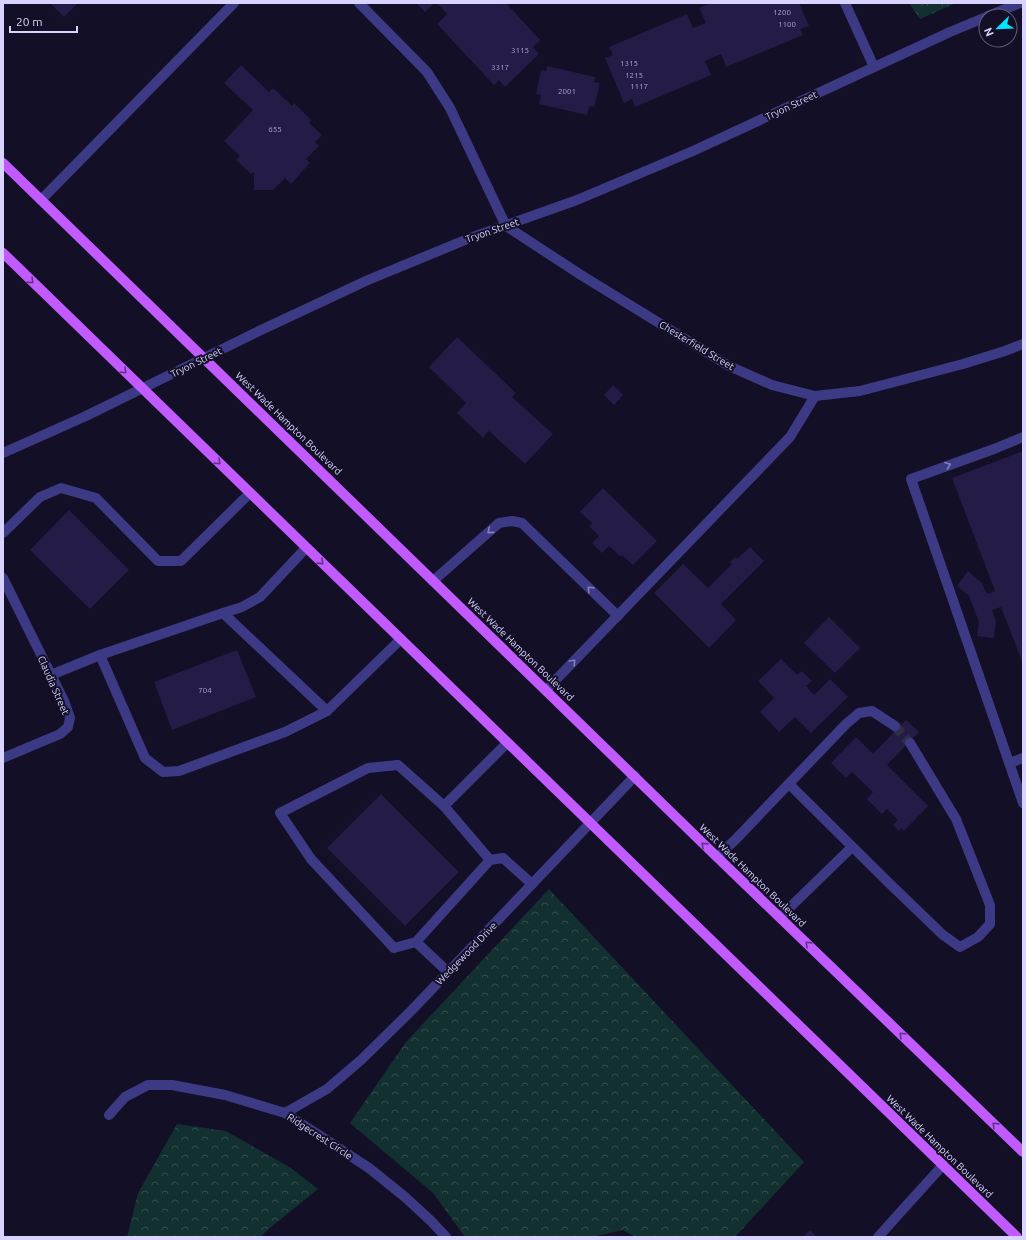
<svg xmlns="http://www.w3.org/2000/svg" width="1026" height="1240" viewBox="0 0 1026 1240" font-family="Ubuntu,sans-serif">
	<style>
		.forest { fill: url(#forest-crowns) }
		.building { fill: #241b47 }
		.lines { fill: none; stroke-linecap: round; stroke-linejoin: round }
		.minor-tunnel { stroke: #312d47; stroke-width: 10; stroke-dasharray: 10 5; stroke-linecap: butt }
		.minor { stroke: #3d3a85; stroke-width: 10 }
		.major { stroke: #c25bff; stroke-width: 10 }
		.oneway { stroke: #623188 }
		.oneway2 { stroke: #837fbc }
		.labels { text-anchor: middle; stroke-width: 4; stroke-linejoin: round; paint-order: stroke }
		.number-label { font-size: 8px; fill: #aca6d1 }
		.street-label { font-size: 10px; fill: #d9d4ff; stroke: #130f26 }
	</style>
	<defs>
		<pattern id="forest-crowns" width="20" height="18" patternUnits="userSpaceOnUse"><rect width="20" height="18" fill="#12302f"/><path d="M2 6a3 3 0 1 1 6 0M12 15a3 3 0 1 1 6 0" fill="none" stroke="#344d4e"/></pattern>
	</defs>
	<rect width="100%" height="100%" fill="#130f26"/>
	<g class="forest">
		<path d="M909 3H956L920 19Z"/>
		<path d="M549 889 804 1162 735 1237H635L623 1230 592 1237H465L433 1193 350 1123 406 1042Z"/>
		<path d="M177 1124 226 1131 291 1168 318 1189 265 1232 262 1237H127L138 1193Z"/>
	</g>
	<g class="building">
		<path d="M50 3H78L64 17Z"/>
		<path d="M416 3H434L425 12Z"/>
		<path d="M437 3H506L540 40 533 47 539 54 505 87 499 80 494 85 437 24 447 14Z"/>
		<path d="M711 3H799L809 26 800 29 803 35 726 67 721 54 705 61 711 75 635 107 632 99 624 103 605 58 613 55 609 47 687 14 693 28 706 23 699 8Z"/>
		<path d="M241 65 269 92 273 88 292 106 294 103 311 120 309 123 322 135 315 142 319 146 306 159 310 163 291 184 285 178 273 190H254V172L251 174 236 160 240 156 224 141 253 110 224 83Z"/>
		<path d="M547 66 595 77 594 82 600 83 594 107 589 106 587 115 539 104 541 95 536 94 541 70 546 71Z"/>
		<path d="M457 337 516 393 512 397 553 434 525 464 489 431 483 438 457 413 466 403 429 367Z"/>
		<path d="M613 385 623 395 614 405 604 395Z"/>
		<path d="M1023 451V664L1001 607 992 610 996 621 994 638 977 636 979 622 969 596 957 586 968 571 982 583 987 594 995 591 952 478Z"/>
		<path d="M603 488 657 541 633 565 622 555 621 557 609 546 602 553 592 543 599 536 589 526 592 523 580 512Z"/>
		<path d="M69 510 129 570 90 609 30 550Z"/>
		<path d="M750 547 764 561 721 604 736 620 709 648 654 593 683 564 708 588 732 564 730 562 735 557 737 559Z"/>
		<path d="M829 617 860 648 835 673 804 643Z"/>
		<path d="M237 650 256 697 172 730 154 682Z"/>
		<path d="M781 659 797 675 802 671 812 681 806 686 814 695 830 679 848 697 811 733 795 717 779 732 760 712 774 698 758 681Z"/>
		<path d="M906 720 919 732 887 765 928 806 904 831 901 828 899 831 893 825 898 820 887 809 882 814 867 799 873 792 852 772 846 778 831 763 856 737 873 754Z"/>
		<path d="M381 794 459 872 405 926 327 848Z"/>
		<path d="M810 1230 817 1237H803Z"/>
	</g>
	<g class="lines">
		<path class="minor-tunnel" d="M895 726 910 743"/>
		<g class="minor">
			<path d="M359 3 427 72 450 108 506 226 581 275 729 366 772 385 815 396 860 391 963 364 1005 351 1023 344"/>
			<path d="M845 3 874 67"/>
			<path d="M988 16 1020 3"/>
			<path d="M41 200 234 3"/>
			<path d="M1023 437 994 449 911 479 1023 803"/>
			<path d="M3 453 86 416 259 331 368 280 470 238 577 200 693 151 950 32 986 17"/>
			<path d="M3 533 40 497 61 488 96 498 158 561H181L250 493"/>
			<path d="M306 548 260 597 242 607 223 613 100 655 145 758 163 772 179 771 285 732 327 711 401 639"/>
			<path d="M3 578 64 701 70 718 68 727 60 734 3 758"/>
			<path d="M433 581 499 523 512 521 522 523 618 616"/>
			<path d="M223 613 327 711"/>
			<path d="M51 675 100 655"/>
			<path d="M546 690 790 437 815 396"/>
			<path d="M1010 763 1023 758"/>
			<path d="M789 784 890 884 943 935 960 947 978 937 990 924V905L956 819 910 743"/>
			<path d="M717 857 737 838 846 724 859 713 872 711 895 726"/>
			<path d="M490 860 444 806 507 743"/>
			<path d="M780 917 852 847"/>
			<path d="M416 942 394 948 311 859 280 813 368 768 398 765 444 806"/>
			<path d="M448 972 416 942 490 860 503 858 532 884"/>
			<path d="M285 1113 327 1089 361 1060 411 1011 635 776"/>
			<path d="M109 1115 125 1097 148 1085H172L225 1095 285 1113 369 1168 405 1197 431 1221 446 1237"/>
			<path d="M878 1237 943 1165"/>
		</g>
		<g class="major">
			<path d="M3 163 717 857 1023 1152"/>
			<path d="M3 253 1017 1237"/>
		</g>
	</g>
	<defs><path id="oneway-chevron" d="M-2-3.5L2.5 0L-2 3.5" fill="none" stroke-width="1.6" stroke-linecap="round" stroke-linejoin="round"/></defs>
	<g class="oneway">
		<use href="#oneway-chevron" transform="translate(31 281) rotate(44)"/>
		<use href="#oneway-chevron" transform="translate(124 371) rotate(44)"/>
		<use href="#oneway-chevron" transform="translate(218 462) rotate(44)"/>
		<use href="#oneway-chevron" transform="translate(321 562) rotate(44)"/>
		<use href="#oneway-chevron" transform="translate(704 845) rotate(-136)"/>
		<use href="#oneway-chevron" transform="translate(808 944) rotate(-136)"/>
		<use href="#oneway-chevron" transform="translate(902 1035) rotate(-136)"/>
		<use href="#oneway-chevron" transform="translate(995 1125) rotate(-136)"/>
	</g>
	<g class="oneway2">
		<use href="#oneway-chevron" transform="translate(948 465) rotate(-20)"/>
		<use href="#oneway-chevron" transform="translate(490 531) rotate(139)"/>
		<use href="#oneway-chevron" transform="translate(590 589) rotate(-136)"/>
		<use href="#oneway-chevron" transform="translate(573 662) rotate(-46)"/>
	</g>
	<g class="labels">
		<g class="number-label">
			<text x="782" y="15">1200</text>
			<text x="787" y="27">1100</text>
			<text x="520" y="53">3115</text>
			<text x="629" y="66">1315</text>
			<text x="500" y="70">3317</text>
			<text x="634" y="78">1215</text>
			<text x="639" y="89">1117</text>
			<text x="567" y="94">2001</text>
			<text x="275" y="132">655</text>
			<text x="205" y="693">704</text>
		</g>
		<g class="street-label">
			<text transform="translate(791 105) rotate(-25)" y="4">Tryon Street</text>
			<text transform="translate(492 230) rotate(-19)" y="4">Tryon Street</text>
			<text transform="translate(697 345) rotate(31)" y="4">Chesterfield Street</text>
			<text transform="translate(196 362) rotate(-26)" y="4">Tryon Street</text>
			<text transform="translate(289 423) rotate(44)" y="4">West Wade Hampton Boulevard</text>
			<text transform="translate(521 649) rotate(44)" y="4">West Wade Hampton Boulevard</text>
			<text transform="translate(54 685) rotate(66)" y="4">Claudia Street</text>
			<text transform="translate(753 875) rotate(44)" y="4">West Wade Hampton Boulevard</text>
			<text transform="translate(466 953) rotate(-46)" y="4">Wedgewood Drive</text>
			<text transform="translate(320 1136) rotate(33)" y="4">Ridgecrest Circle</text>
			<text transform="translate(940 1146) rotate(44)" y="4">West Wade Hampton Boulevard</text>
		</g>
	</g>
	<rect width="1026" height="1240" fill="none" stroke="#d9d4ff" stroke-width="8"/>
	<g transform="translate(998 28) rotate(247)"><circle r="19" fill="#130f26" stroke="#625e7d"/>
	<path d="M0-3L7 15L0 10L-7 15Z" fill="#00e5ff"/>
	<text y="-6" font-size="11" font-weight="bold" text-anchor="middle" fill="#d9d4ff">N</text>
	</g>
	<path d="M10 26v6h67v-6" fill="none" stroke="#d9d4ff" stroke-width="2"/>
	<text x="16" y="26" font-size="12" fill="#d9d4ff" stroke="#130f26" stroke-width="3" paint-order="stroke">20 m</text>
</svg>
